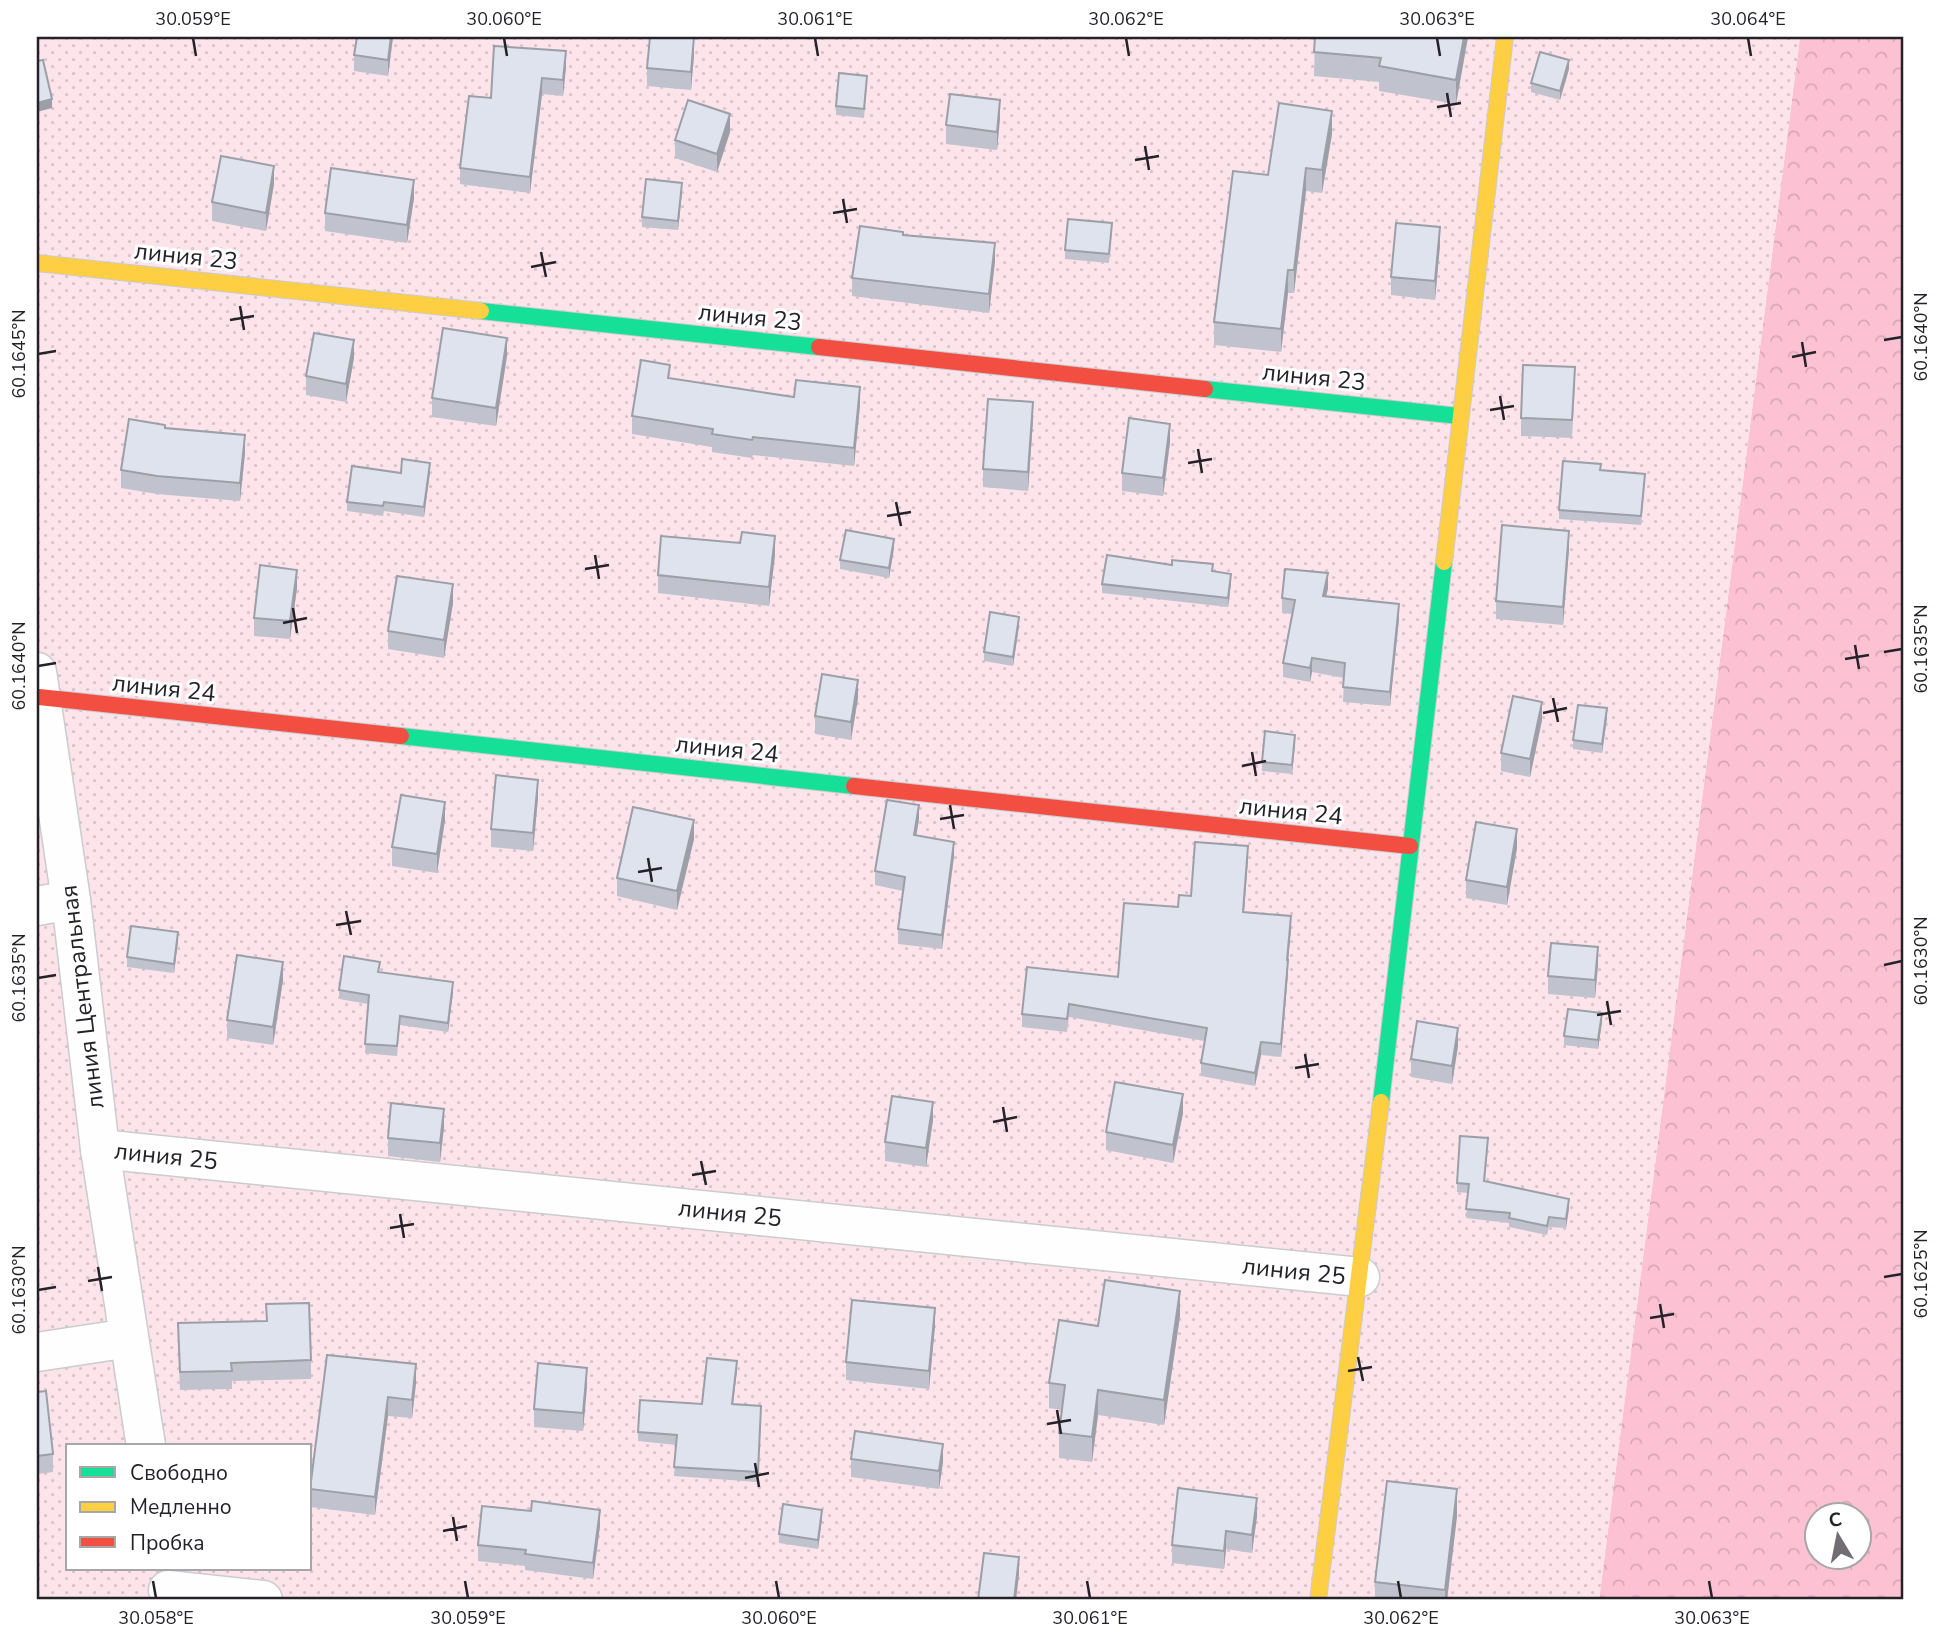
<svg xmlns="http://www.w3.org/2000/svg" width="1940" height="1637" viewBox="0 0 1940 1637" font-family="'Nunito Sans',sans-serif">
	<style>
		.forest { fill: url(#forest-crowns); fill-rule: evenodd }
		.garden { fill: url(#garden-dots); fill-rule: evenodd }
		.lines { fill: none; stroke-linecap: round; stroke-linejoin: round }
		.street-casing { stroke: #cccbcf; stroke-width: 41 }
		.fast-casing { stroke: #cccbcf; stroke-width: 18 }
		.slow-casing { stroke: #cccbcf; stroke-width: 18 }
		.jam-casing { stroke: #cccbcf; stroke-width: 18 }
		.street { stroke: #fffeff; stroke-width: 38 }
		.fast { stroke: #16e098; stroke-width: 16 }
		.slow { stroke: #ffcf43; stroke-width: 16 }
		.jam { stroke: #f24e42; stroke-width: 16 }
		.wall { fill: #c0c3cd }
		.shaded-wall { fill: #9c9fa7 }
		.building { fill: #dfe3ee; stroke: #9c9fa7; stroke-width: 2 }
		.ticks { fill: none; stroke: #242228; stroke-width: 2.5 }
		.labels { text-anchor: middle; stroke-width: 6; stroke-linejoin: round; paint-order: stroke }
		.street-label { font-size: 24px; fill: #242228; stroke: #fff }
		.neatline { fill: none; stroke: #242228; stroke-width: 2.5 }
		.ticks-label { font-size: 18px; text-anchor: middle; fill: #242228 }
	</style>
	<defs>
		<pattern id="forest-crowns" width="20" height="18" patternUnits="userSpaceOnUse" patternTransform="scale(1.75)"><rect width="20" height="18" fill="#fcc2d4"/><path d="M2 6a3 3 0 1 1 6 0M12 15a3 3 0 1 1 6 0" fill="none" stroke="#d8a6b6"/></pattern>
		<pattern id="garden-dots" width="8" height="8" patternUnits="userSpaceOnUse" patternTransform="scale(1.75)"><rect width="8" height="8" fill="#fde3ea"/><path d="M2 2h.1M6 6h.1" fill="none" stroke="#d9c2c9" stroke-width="1.8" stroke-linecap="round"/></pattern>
	</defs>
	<rect width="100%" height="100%" fill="#fcfbfd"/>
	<path class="forest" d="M1800 37H1903V1600H1599ZM1818 1514H1860V1556H1818Z"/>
	<path class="garden" d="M37 37H1800L1599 1600H37ZM68 1446H310V1569H68Z"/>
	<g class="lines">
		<g class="street-casing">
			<g id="street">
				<path d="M37 672 71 900 100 1149 146 1446"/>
				<path d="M37 906 71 900"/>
				<path d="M100 1149 1360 1277"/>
				<path d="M37 1352 129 1338"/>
				<path d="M168 1590 263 1600"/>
			</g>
		</g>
		<g class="fast-casing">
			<g id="fast">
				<path d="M481 311 819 347"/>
				<path d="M1205 389 1459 416"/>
				<path d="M401 736 854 786"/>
				<path d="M1381 1102 1444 562"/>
			</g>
		</g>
		<g class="slow-casing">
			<g id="slow">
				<path d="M37 263 481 311"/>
				<path d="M1444 562 1505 37"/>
				<path d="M1318 1600 1381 1102"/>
			</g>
		</g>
		<g class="jam-casing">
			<g id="jam">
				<path d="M819 347 1205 389"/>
				<path d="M39 697 401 736"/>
				<path d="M854 786 1410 846"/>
			</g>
		</g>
		<use href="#street" class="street"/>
		<use href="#fast" class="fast"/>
		<use href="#slow" class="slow"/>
		<use href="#jam" class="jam"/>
	</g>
	<g class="wall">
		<path d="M393 37 388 76 354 71V55Z"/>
		<path d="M1315 37H1468L1456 104 1379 91V82L1314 76Z"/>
		<path d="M694 55 691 90 647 86V68Z"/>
		<path d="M566 67 563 96 542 94 530 193 460 184V168L491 98Z"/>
		<path d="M1569 69 1560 100 1531 92V83Z"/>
		<path d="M867 85 864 118 836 115V106Z"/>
		<path d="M1000 118 997 150 946 144V125Z"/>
		<path d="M730 132 717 172 675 158V140Z"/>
		<path d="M1332 134 1322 193 1306 191 1294 293H1288L1281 352 1214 345V322L1268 175Z"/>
		<path d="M274 184 266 231 212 221V202Z"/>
		<path d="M682 192 678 230 642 227V217Z"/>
		<path d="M414 198 407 243 325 231V213Z"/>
		<path d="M1112 232 1109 263 1065 259V250Z"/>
		<path d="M903 235 995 261 989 313 852 296V278Z"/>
		<path d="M1440 245 1435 300 1391 295V277Z"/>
		<path d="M507 356 496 426 432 417V398Z"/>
		<path d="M354 358 346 402 306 395V376Z"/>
		<path d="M670 379 794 397 860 405 854 466 753 455 752 458 712 452V447L632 434V416Z"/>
		<path d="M1575 385 1572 438 1521 436V418Z"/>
		<path d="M1033 420 1028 491 983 487V469Z"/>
		<path d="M165 428 245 453 240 501 157 494 121 488V470Z"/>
		<path d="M1170 442 1163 496 1122 491V473Z"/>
		<path d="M430 472 424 517 384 511 383 516 347 511V502L401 473Z"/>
		<path d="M1645 484 1641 525 1559 519V510Z"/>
		<path d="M894 548 889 578 840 569V560Z"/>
		<path d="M1569 549 1563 625 1496 619V601Z"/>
		<path d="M775 555 769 606 658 593V575Z"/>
		<path d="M1172 565 1213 571 1231 583 1228 607 1102 593V584Z"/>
		<path d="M297 588 290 639 254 636V618Z"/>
		<path d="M1328 588 1326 597 1399 619 1390 706 1343 702 1344 678 1312 672 1310 682 1283 677V663L1292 614 1282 613V598Z"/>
		<path d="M453 603 444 658 388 649V631Z"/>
		<path d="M1019 626 1013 666 984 661V652Z"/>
		<path d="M858 698 851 740 815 734V716Z"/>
		<path d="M1607 718 1602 753 1573 749V740Z"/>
		<path d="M1542 720 1530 777 1501 771V753Z"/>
		<path d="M1295 744 1292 774 1262 771V762Z"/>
		<path d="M538 798 533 851 491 847V829Z"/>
		<path d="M919 819 916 836 954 856 942 949 898 944V929L903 891 875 885V871Z"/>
		<path d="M445 820 437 873 392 866V847Z"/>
		<path d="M694 839 677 910 617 896V878Z"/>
		<path d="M1517 848 1507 905 1466 898V880Z"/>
		<path d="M1248 859 1244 912 1291 929 1288 960V973L1281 1057 1261 1055 1255 1086 1201 1076V1063L1204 1041 1069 1017 1067 1032 1022 1027V1014L1118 977 1178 907 1191 896Z"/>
		<path d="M178 941 174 973 127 967V957Z"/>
		<path d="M1598 965 1595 998 1548 994V976Z"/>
		<path d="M380 972 453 992 448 1032 400 1025 397 1056 365 1053 368 1004 339 999V990Z"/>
		<path d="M283 980 273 1045 227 1038V1020Z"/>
		<path d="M1602 1022 1598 1049 1564 1045V1036Z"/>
		<path d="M1458 1046 1452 1084 1411 1077V1059Z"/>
		<path d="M1183 1113 1173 1163 1106 1150V1132Z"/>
		<path d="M933 1120 926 1167 885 1161V1142Z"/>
		<path d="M444 1127 440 1162 388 1156V1138Z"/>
		<path d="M1488 1147 1485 1181 1569 1208 1566 1228 1549 1227 1547 1235 1509 1227V1223L1466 1218 1468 1193 1457 1192V1183Z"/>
		<path d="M1180 1316 1164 1425 1098 1415 1092 1462 1059 1458V1433L1062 1410 1049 1408V1383L1098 1326Z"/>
		<path d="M266 1321 311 1360V1379L232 1381V1389L180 1390 178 1341Z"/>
		<path d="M935 1326 929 1389 846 1380V1362Z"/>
		<path d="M327 1355 416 1383 412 1418 388 1416 375 1515 310 1507V1489Z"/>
		<path d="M737 1370 733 1404 761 1406 758 1482 674 1476 676 1445 638 1441V1432L702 1404Z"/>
		<path d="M587 1386 583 1431 534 1427V1409Z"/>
		<path d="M37 1392 53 1454V1472L37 1474Z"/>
		<path d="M851 1459 943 1462 939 1489 851 1477Z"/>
		<path d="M1257 1516 1252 1553 1226 1549 1224 1569 1172 1563V1545Z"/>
		<path d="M1457 1516 1447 1600H1375V1582Z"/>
		<path d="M822 1519 818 1549 779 1543V1534Z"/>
		<path d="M600 1526 593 1579 525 1570V1566L478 1561V1545Z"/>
	</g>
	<g class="shaded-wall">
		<path d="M391 37H393L388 76V60Z"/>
		<path d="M694 37V55L691 90V72Z"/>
		<path d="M1464 37H1468L1456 104V80Z"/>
		<path d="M566 51V67L563 96V80Z"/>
		<path d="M1569 60V69L1560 100V91Z"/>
		<path d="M542 78V94L530 193V177Z"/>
		<path d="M52 99V108L37 112V103Z"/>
		<path d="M1000 100V118L997 150V132Z"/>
		<path d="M1332 111V134L1322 193V170Z"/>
		<path d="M730 114V132L717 172V154Z"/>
		<path d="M274 166V184L266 231V213Z"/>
		<path d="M1306 168V191L1294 293V270Z"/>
		<path d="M414 180V198L407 243V225Z"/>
		<path d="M682 183V192L678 230V221Z"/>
		<path d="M1440 227V245L1435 300V281Z"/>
		<path d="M995 243V261L989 313V294Z"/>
		<path d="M1288 270V293L1281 352V329Z"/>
		<path d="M507 338V356L496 426V408Z"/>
		<path d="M354 340V358L346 402V384Z"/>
		<path d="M860 387V405L854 466V448Z"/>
		<path d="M1033 402V420L1028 491V472Z"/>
		<path d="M1170 424V442L1163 496V478Z"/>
		<path d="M245 435V453L240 501V483Z"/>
		<path d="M430 463V472L424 517V507Z"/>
		<path d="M1569 531V549L1563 625V607Z"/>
		<path d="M775 536V555L769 606V587Z"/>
		<path d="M894 539V548L889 578V568Z"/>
		<path d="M297 570V588L290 639V621Z"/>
		<path d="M1328 573V588L1323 611V596Z"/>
		<path d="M1231 574V583L1228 607V598Z"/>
		<path d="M453 584V603L444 658V640Z"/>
		<path d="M1399 604V619L1390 706V692Z"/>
		<path d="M1019 617V626L1013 666V657Z"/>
		<path d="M1312 658V672L1310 682V668Z"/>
		<path d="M858 680V698L851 740V722Z"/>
		<path d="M1542 702V720L1530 777V759Z"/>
		<path d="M1607 708V718L1602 753V744Z"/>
		<path d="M1295 735V744L1292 774V765Z"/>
		<path d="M538 780V798L533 851V833Z"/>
		<path d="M445 802V820L437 873V854Z"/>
		<path d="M919 805V819L914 850V835Z"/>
		<path d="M694 820V839L677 910V891Z"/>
		<path d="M1517 829V848L1507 905V887Z"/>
		<path d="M954 842V856L942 949V935Z"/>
		<path d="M1248 846V859L1243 925V912Z"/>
		<path d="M1291 916V929L1287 973V960Z"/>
		<path d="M178 932V941L174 973V964Z"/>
		<path d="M1598 947V965L1595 998V980Z"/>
		<path d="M1288 960V973L1281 1057V1044Z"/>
		<path d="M283 962V980L273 1045V1027Z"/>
		<path d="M453 982V992L448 1032V1023Z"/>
		<path d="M1602 1013V1022L1598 1049V1040Z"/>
		<path d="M1458 1028V1046L1452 1084V1066Z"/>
		<path d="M1261 1042V1055L1255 1086V1073Z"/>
		<path d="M1183 1094V1113L1173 1163V1145Z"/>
		<path d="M933 1102V1120L926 1167V1148Z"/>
		<path d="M444 1109V1127L440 1162V1143Z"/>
		<path d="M1569 1199V1208L1566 1228V1219Z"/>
		<path d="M1180 1291V1316L1164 1425V1400Z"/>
		<path d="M935 1308V1326L929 1389V1371Z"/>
		<path d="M737 1361V1370L732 1413V1404Z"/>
		<path d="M416 1364V1383L412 1418V1400Z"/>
		<path d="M587 1368V1386L583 1431V1413Z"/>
		<path d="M1098 1390V1415L1092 1462V1437Z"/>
		<path d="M388 1397V1416L375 1515V1497Z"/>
		<path d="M943 1444V1462L939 1489V1471Z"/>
		<path d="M1457 1489V1516L1447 1600H1445V1590Z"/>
		<path d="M1257 1498V1516L1252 1553V1535Z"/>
		<path d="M600 1510V1526L593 1579V1563Z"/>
		<path d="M822 1510V1519L818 1549V1540Z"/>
		<path d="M1226 1531V1549L1224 1569V1551Z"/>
		<path d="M1019 1557V1575L1016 1600H1014Z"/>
	</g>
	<g class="building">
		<path d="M357 37H391L388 60 354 55Z"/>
		<path d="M650 37H694L691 72 647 68Z"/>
		<path d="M1315 37H1464L1456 80 1379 66 1381 58 1314 52Z"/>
		<path d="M494 46 566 51 563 80 542 78 530 177 460 168 469 96 491 98Z"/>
		<path d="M1540 52 1569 60 1560 91 1531 83Z"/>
		<path d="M43 60 52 99 37 103V61Z"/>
		<path d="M839 73 867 76 864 109 836 106Z"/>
		<path d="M950 94 1000 100 997 132 946 125Z"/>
		<path d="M688 100 730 114 717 154 675 140Z"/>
		<path d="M1279 103 1332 111 1322 170 1306 168 1294 270H1288L1281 329 1214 322 1233 171 1268 175Z"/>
		<path d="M221 156 274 166 266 213 212 202Z"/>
		<path d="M331 168 414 180 407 225 325 213Z"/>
		<path d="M646 179 682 183 678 221 642 217Z"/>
		<path d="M1068 219 1112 223 1109 254 1065 250Z"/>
		<path d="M1396 223 1440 227 1435 281 1391 277Z"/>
		<path d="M860 226 903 232V235L995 243 989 294 852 278Z"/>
		<path d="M443 328 507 338 496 408 432 398Z"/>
		<path d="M314 333 354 340 346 384 306 376Z"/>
		<path d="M641 360 670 365 668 378 794 397 796 380 860 387 854 448 753 437 752 440 712 434 713 429 632 416Z"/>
		<path d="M1523 365 1575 367 1572 420 1521 418Z"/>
		<path d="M988 399 1033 402 1028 472 983 469Z"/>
		<path d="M1129 418 1170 424 1163 478 1122 473Z"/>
		<path d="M129 419 165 425V428L245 435 240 483 157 476 121 470Z"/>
		<path d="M402 459 430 463 424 507 384 502 383 506 347 502 352 466 401 473Z"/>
		<path d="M1563 461 1601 464 1600 470 1645 474 1641 516 1559 510Z"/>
		<path d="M1502 525 1569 531 1563 607 1496 601Z"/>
		<path d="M846 530 894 539 889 568 840 560Z"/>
		<path d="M742 532 775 536 769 587 658 575 661 536 740 543Z"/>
		<path d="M1107 555 1172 565V560L1213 564 1212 571 1231 574 1228 598 1102 584Z"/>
		<path d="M260 565 297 570 290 621 254 618Z"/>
		<path d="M1285 569 1328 573 1323 596 1399 604 1390 692 1343 687 1345 663 1312 658 1310 668 1283 663 1295 600 1282 598Z"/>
		<path d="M397 576 453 584 444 640 388 631Z"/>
		<path d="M990 612 1019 617 1013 657 984 652Z"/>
		<path d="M822 674 858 680 851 722 815 716Z"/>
		<path d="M1513 696 1542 702 1530 759 1501 753Z"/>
		<path d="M1578 705 1607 708 1602 744 1573 740Z"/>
		<path d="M1265 731 1295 735 1292 765 1262 762Z"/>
		<path d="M496 775 538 780 533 833 491 829Z"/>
		<path d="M401 795 445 802 437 854 392 847Z"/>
		<path d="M887 800 919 805 914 835 954 842 942 935 898 929 905 877 875 871Z"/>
		<path d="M633 807 694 820 677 891 617 878Z"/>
		<path d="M1476 822 1517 829 1507 887 1466 880Z"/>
		<path d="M1195 842 1248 846 1243 912 1291 916 1287 960H1288L1281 1044 1261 1042 1255 1073 1201 1063 1207 1028 1069 1004 1067 1019 1022 1014 1027 967 1118 977 1124 903 1178 907 1179 895 1191 896Z"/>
		<path d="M131 926 178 932 174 964 127 957Z"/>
		<path d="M1551 943 1598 947 1595 980 1548 976Z"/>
		<path d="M237 955 283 962 273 1027 227 1020Z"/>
		<path d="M344 956 380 962 378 972 453 982 448 1023 400 1016 397 1046 365 1044 369 995 339 990Z"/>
		<path d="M1568 1009 1602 1013 1598 1040 1564 1036Z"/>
		<path d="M1417 1021 1458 1028 1452 1066 1411 1059Z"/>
		<path d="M1115 1082 1183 1094 1173 1145 1106 1132Z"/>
		<path d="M892 1096 933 1102 926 1148 885 1142Z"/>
		<path d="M391 1103 444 1109 440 1143 388 1138Z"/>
		<path d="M1460 1136 1488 1138 1484 1181 1569 1199 1566 1219 1549 1217 1547 1226 1509 1218 1510 1213 1466 1209 1469 1184 1457 1183Z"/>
		<path d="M1105 1280 1180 1291 1164 1400 1098 1390 1092 1437 1059 1433 1065 1385 1049 1383 1059 1320 1098 1326Z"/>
		<path d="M852 1300 935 1308 929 1371 846 1362Z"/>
		<path d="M309 1303 311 1360 231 1363 232 1371 180 1372 178 1323 267 1321 266 1304Z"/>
		<path d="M327 1355 416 1364 412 1400 388 1397 375 1497 310 1489Z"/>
		<path d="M707 1358 737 1361 732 1404 761 1406 758 1472 674 1467 677 1435 638 1432 640 1400 702 1404Z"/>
		<path d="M538 1363 587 1368 583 1413 534 1409Z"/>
		<path d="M46 1391 53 1454 37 1456V1392Z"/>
		<path d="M855 1431 943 1444 939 1471 851 1459Z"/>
		<path d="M1387 1481 1457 1489 1445 1590 1375 1582Z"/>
		<path d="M1178 1488 1257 1498 1252 1535 1226 1531 1224 1551 1172 1545Z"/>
		<path d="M532 1501 600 1510 593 1563 525 1554 526 1550 478 1545 482 1506 531 1511Z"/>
		<path d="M783 1504 822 1510 818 1540 779 1534Z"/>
		<path d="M984 1553 1019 1557 1014 1600H978Z"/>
	</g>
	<path class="ticks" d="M193 38 196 56M504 38 507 56M815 38 818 56M1126 38 1129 56M1437 38 1440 56M1748 38 1751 56M1447 93 1451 117M1437 107 1461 103M1145 146 1149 170M1135 160 1159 156M843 199 847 223M833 213 857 209M541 252 546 277M531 267 556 262M240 306 244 330M230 320 254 316M1884 340 1902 337M1802 342 1806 367M38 354 56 351M1792 357 1816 352M1500 396 1504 420M1490 410 1514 406M1198 449 1202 473M1188 463 1212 459M896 502 901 526M887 516 911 512M595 555 599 579M585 569 609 565M293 608 297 633M283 623 307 618M1855 645 1859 669M1884 652 1902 649M1845 659 1869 655M38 666 56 663M1553 698 1558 722M1543 713 1567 708M1252 752 1256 776M1242 766 1266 761M950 805 954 829M940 819 964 815M648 858 652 882M638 872 662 868M346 911 351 935M336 925 361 921M1884 965 1902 961M38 978 56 975M1607 1001 1611 1025M1597 1015 1621 1011M1305 1054 1309 1078M1295 1068 1319 1064M1003 1107 1007 1132M993 1122 1017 1117M701 1161 706 1185M692 1175 716 1171M400 1214 404 1238M390 1228 414 1224M98 1267 102 1291M1884 1277 1902 1274M88 1281 112 1277M38 1290 56 1287M1660 1304 1664 1328M1650 1318 1674 1314M1358 1357 1363 1381M1348 1371 1372 1367M1057 1410 1061 1434M1047 1424 1071 1420M755 1463 759 1487M745 1478 769 1473M453 1517 457 1541M443 1531 467 1526M153 1581 156 1598M465 1581 468 1598M776 1581 779 1598M1087 1581 1090 1598M1398 1581 1401 1598M1709 1581 1712 1598"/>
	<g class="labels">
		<g class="street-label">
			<text transform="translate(186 256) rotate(6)" y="8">линия 23</text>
			<text transform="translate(750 317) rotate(6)" y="8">линия 23</text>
			<text transform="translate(1314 377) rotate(6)" y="8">линия 23</text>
			<text transform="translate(164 688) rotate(6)" y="8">линия 24</text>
			<text transform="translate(727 749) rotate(6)" y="8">линия 24</text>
			<text transform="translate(1291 811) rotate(6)" y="8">линия 24</text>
			<text transform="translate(82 997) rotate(-97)" y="8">линия Центральная</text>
			<text transform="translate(166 1156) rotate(6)" y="8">линия 25</text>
			<text transform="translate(730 1213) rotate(6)" y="8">линия 25</text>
			<text transform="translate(1294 1271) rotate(6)" y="8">линия 25</text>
		</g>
	</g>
	<rect width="1940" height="1637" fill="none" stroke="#ffffff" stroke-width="77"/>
	<rect x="66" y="1444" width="245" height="126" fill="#ffffff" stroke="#a7a7a9" stroke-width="2"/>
	<rect x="80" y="1467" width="35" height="10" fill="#16e098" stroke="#a7a7a9" stroke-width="2"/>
	<text x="130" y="1480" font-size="21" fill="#242228">Свободно</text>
	<rect x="80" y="1502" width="35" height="10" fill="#ffcf43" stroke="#a7a7a9" stroke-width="2"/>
	<text x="130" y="1514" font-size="21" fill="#242228">Медленно</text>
	<rect x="80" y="1537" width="35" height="10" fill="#f24e42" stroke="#a7a7a9" stroke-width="2"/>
	<text x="130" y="1550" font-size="21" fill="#242228">Пробка</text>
	<g transform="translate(1838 1536) rotate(350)"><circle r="33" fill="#ffffff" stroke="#a7a7a9" stroke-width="2"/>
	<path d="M0-5L12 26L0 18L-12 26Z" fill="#706e73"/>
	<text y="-10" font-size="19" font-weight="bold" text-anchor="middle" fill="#242228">С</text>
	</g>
	<rect x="38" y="38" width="1864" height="1560" class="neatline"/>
	<g class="ticks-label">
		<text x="193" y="25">30.059°E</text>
		<text x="504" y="25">30.060°E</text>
		<text x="815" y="25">30.061°E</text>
		<text x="1126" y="25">30.062°E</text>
		<text x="1437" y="25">30.063°E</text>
		<text x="1748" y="25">30.064°E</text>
		<text transform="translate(1921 337) rotate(-90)" y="6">60.1640°N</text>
		<text transform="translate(19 354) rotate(-90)" y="6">60.1645°N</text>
		<text transform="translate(1921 649) rotate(-90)" y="6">60.1635°N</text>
		<text transform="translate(19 666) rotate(-90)" y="6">60.1640°N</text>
		<text transform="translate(1921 961) rotate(-90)" y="6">60.1630°N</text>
		<text transform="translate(19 978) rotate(-90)" y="6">60.1635°N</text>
		<text transform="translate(1921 1274) rotate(-90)" y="6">60.1625°N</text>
		<text transform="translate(19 1290) rotate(-90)" y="6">60.1630°N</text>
		<text x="156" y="1624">30.058°E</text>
		<text x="468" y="1624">30.059°E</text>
		<text x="779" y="1624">30.060°E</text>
		<text x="1090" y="1624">30.061°E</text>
		<text x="1401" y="1624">30.062°E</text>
		<text x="1712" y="1624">30.063°E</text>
	</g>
</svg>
